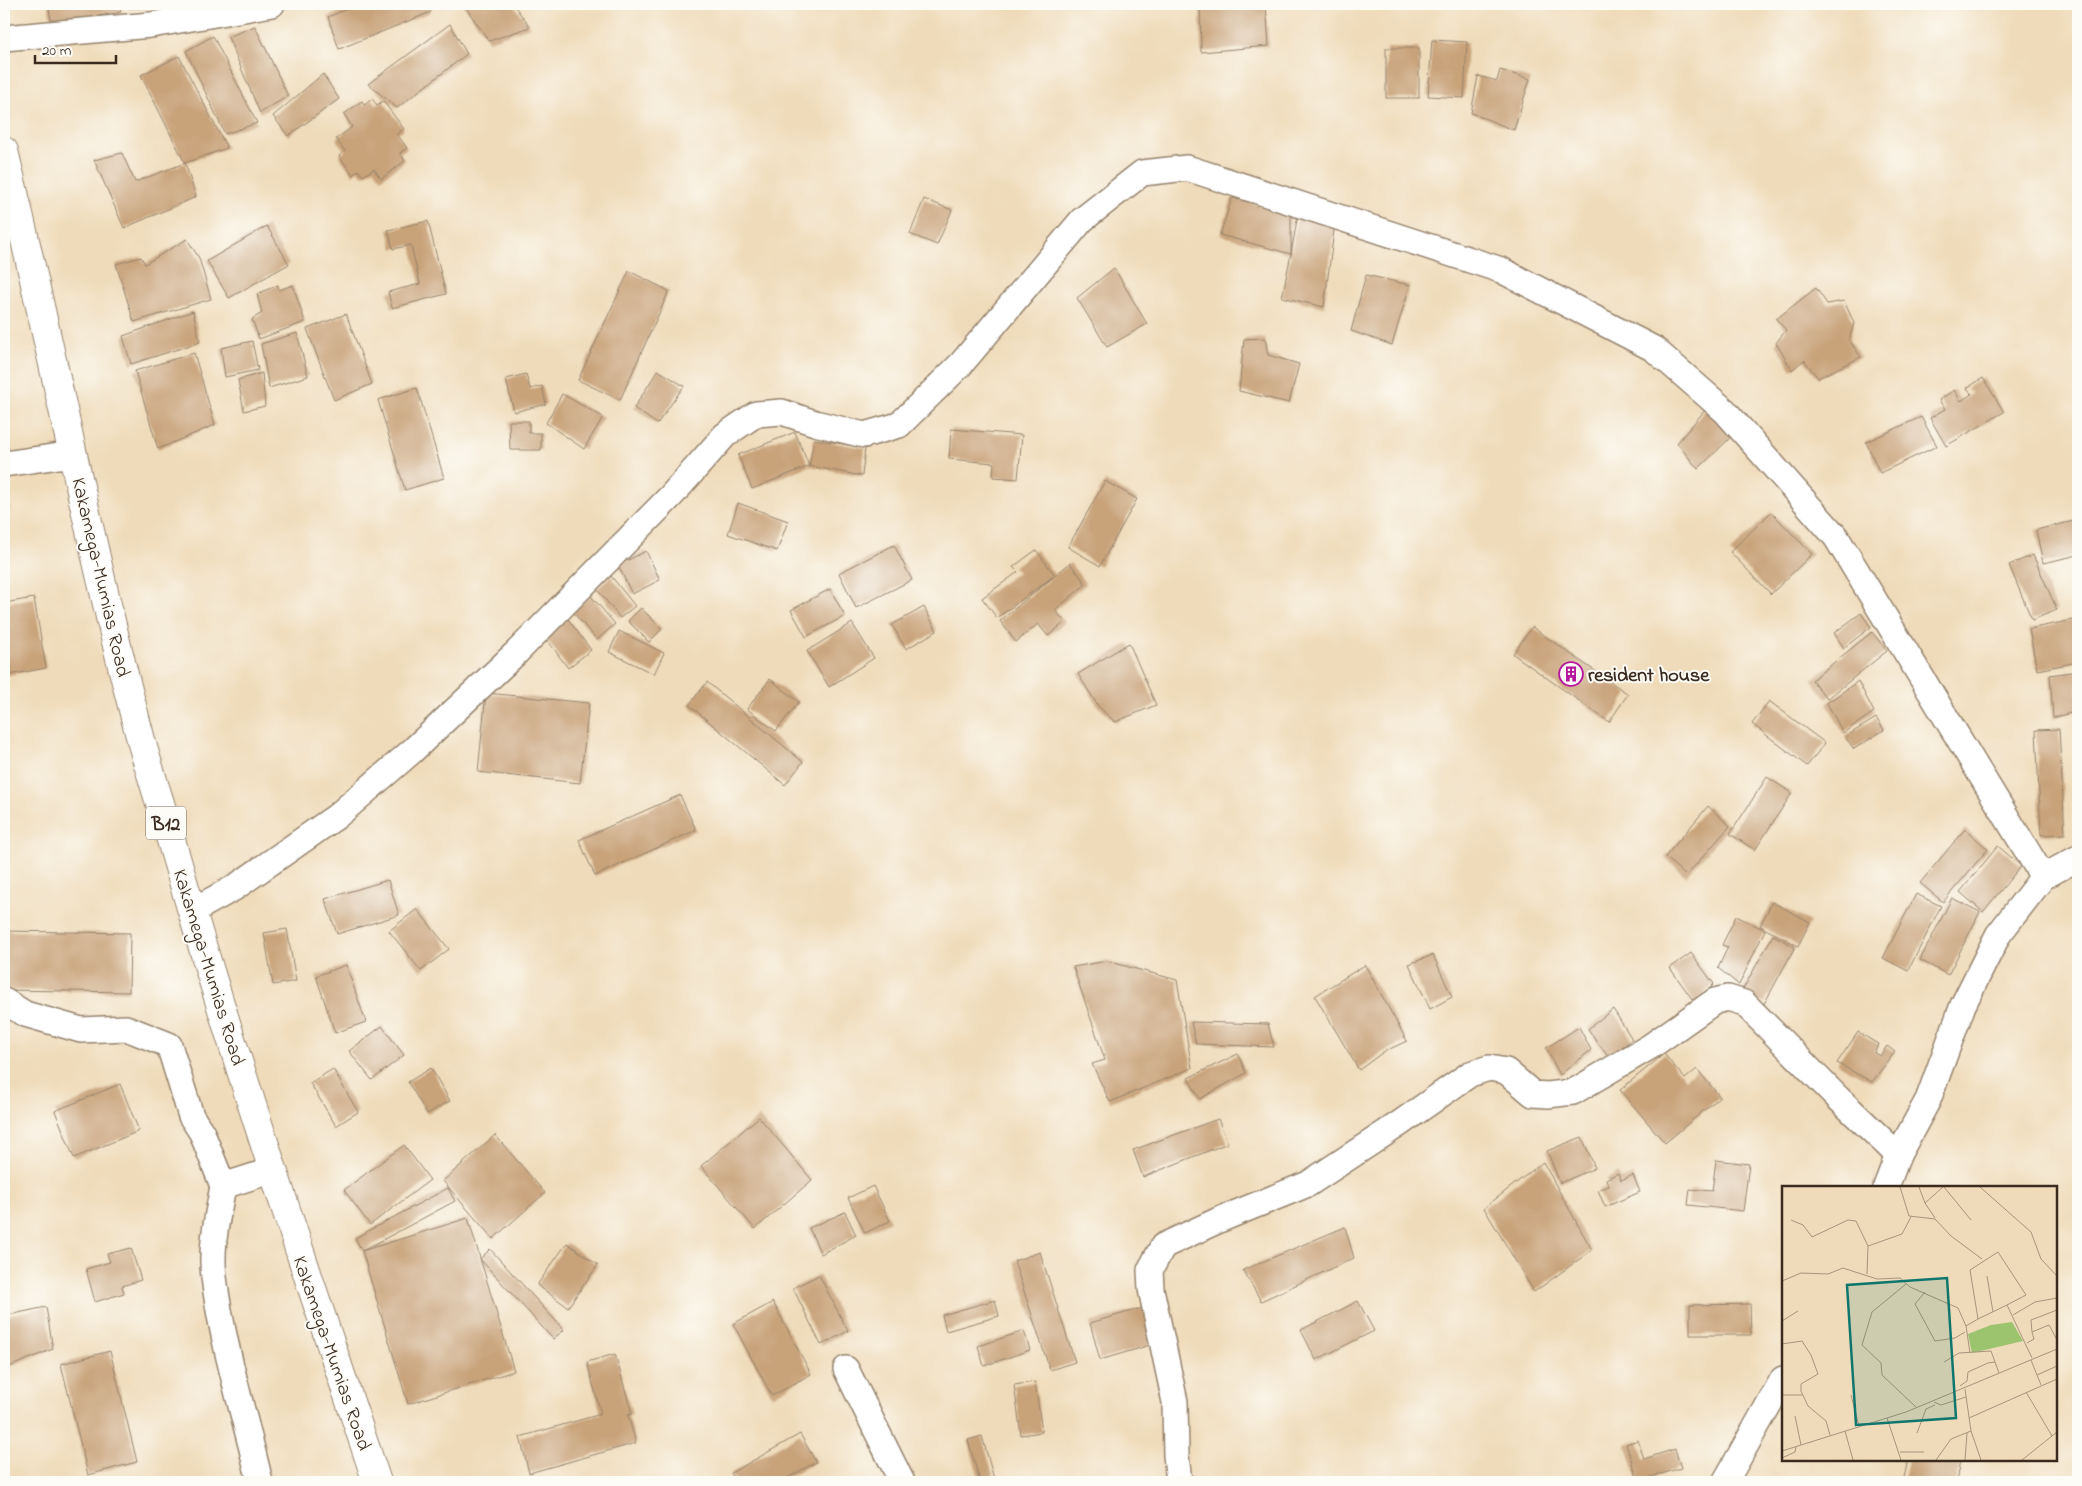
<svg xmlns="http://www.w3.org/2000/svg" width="2082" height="1486" viewBox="0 0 2082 1486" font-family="'Indie Flower',sans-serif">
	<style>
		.building { fill: #c8a279 }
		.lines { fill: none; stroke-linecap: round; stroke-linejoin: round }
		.street-casing { stroke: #95826c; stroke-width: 28 }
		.highway-casing { stroke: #95826c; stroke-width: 30 }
		.street { stroke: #fff; stroke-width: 25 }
		.highway { stroke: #fff; stroke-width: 28 }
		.labels { text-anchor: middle; stroke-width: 4; stroke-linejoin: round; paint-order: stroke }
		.shield { fill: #fdfcf7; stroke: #75695f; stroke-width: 1 }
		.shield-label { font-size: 19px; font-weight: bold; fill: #3b2a1e }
		.street-label { font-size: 20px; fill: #3b2a1e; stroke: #fdfcf7 }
		.poi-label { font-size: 20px; font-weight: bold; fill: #3b2a1e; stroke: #fdfcf7; text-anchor: start }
		.inset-road { fill: none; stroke: #a7947c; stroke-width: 1 }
		.view { fill: #0f766e; fill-opacity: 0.15; stroke: #0f766e; stroke-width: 2.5 }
		.inset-edge { fill: none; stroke: #3b2a1e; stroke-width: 2.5 }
	</style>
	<rect width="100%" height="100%" fill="#fdfcf7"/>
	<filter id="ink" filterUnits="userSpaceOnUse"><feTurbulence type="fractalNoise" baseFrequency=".02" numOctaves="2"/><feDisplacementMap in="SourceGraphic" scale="10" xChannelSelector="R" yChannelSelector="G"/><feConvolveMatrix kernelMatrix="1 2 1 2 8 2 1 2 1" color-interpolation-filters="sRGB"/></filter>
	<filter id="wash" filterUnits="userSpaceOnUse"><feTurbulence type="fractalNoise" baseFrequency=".0096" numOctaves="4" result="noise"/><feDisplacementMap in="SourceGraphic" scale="20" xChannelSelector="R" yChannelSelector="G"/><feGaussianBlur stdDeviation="1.12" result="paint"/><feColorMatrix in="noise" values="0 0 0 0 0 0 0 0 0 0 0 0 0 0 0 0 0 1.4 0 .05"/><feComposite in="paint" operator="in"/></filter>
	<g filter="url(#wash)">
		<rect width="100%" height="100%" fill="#efdbba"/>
		<g id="blocks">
			<g class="building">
				<path d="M48 4H119L121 12 52 25Z"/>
				<path d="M129 4H166L161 8H129Z"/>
				<path d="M359 4H426L431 12 339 49 328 17Z"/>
				<path d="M463 4H513L530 27 489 41Z"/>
				<path d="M1200 4H1266L1269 46 1201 52Z"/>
				<path d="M450 24 467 54 397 108 368 84Z"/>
				<path d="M255 26 288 96 260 113 228 37Z"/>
				<path d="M213 36 257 123 225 134 186 51Z"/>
				<path d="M1432 40 1467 42 1464 98 1428 96Z"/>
				<rect x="1386" y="48" width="33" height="50"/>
				<path d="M179 56 227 148 185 163 141 75Z"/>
				<path d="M1500 70 1530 79 1514 130 1471 113 1478 76 1497 81Z"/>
				<path d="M323 74 339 99 288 136 273 116Z"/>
				<path d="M372 99 377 105 383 101 404 129 397 134 407 148 400 153 405 161 381 179 374 169 363 176 358 170 353 175 339 156 345 151 336 139 352 127 344 114 362 101 364 105Z"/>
				<path d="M122 153 135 182 185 163 196 197 124 228 94 160Z"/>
				<path d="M1232 198 1291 213V254L1298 214 1335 223 1324 307 1282 297 1291 254 1220 235Z"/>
				<path d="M924 199 952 210 937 245 910 234Z"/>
				<path d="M428 221 446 294 392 308 388 292 420 284 411 245 393 249 388 230Z"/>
				<path d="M267 226 289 264 229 298 207 261Z"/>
				<path d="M187 239 199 258 211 299 134 322 116 264 141 257 145 264Z"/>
				<path d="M1114 268 1147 324 1107 347 1077 298Z"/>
				<path d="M629 271 669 291 620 400 578 380Z"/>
				<path d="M1366 275 1410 285 1392 345 1351 331Z"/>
				<path d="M278 285 279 290 293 285 305 322 259 339 252 319 262 313 257 294Z"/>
				<path d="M1816 288 1827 304 1844 301 1854 323 1849 340 1861 357 1818 378 1804 360 1792 370 1776 343 1786 330 1776 319Z"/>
				<path d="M193 311 200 342 131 364 123 336Z"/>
				<path d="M346 314 372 384 334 400 307 329Z"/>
				<path d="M297 333 308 376 269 388 261 344Z"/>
				<path d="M1265 338 1268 355 1299 364 1289 403 1239 391 1244 339Z"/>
				<path d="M252 341 258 370 225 377 221 348Z"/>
				<path d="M194 353 215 425 158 449 135 371Z"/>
				<path d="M658 370 684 386 657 424 634 408Z"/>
				<path d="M262 373 265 406 244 411 238 380Z"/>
				<path d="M526 374 530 389 542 386 546 404 514 412 506 379Z"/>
				<path d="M1983 378 2004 412 1946 446 1930 418 1945 409 1939 400 1954 390 1961 401 1972 394 1967 388Z"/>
				<path d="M417 388 444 478 405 490 378 400Z"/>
				<path d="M562 394 603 417 584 449 546 423Z"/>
				<path d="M1706 409 1732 436 1698 469 1677 443Z"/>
				<path d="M1921 417 1937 446 1880 473 1866 442Z"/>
				<path d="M509 421H529V433H541V450H510Z"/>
				<path d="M951 429 1022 435 1018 479 993 477 994 463 949 459Z"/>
				<path d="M795 432 809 466 752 489 738 455Z"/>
				<path d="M814 439 865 448 862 476 809 466Z"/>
				<path d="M1105 481 1137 499 1100 566 1068 547Z"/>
				<path d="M5 483 10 510 4 511V484Z"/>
				<path d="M738 503 788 521 777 551 728 534Z"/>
				<path d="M1771 512 1812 554 1771 594 1730 552Z"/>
				<path d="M2078 520V555L2043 563 2036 530Z"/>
				<path d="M894 545 912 580 856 608 839 573Z"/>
				<path d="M1036 550 1055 575 997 618 982 598 1018 572 1013 567Z"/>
				<path d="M646 551 660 580 632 594 618 565Z"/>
				<path d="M2033 555 2057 610 2032 620 2009 565Z"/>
				<path d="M1070 563 1086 584 1055 610 1065 622 1048 636 1038 624 1016 642 1000 621Z"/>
				<path d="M611 576 635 606 620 618 597 589Z"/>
				<path d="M830 589 845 616 806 637 791 610Z"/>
				<path d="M591 596 615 624 597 640 572 611Z"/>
				<path d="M34 598 46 668 4 676V603Z"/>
				<path d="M924 607 937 631 906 649 892 625Z"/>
				<path d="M641 608 662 629 649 642 628 621Z"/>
				<path d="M1861 613 1871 627 1844 648 1834 633Z"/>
				<path d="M568 619 591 650 568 668 545 637Z"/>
				<path d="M2078 619V662L2037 670 2029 629Z"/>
				<path d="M852 623 874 658 829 687 807 651Z"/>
				<path d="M1532 627 1628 694 1609 722 1513 654Z"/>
				<path d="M619 631 664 653 654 674 609 652Z"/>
				<path d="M1872 632 1887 651 1827 699 1812 680Z"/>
				<path d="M1129 643 1156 705 1115 722 1098 706 1078 674Z"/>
				<path d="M2078 671V711L2053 718 2050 675Z"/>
				<path d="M770 679 799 702 776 731 747 709Z"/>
				<path d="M1858 681 1874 712 1843 733 1827 703Z"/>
				<path d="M707 682 803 762 785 785 689 705Z"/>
				<path d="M486 693 589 703 580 783 478 772Z"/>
				<path d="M1769 701 1825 743 1807 766 1752 724Z"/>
				<path d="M1876 718 1884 730 1854 749 1845 737Z"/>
				<path d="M2059 729 2065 834 2041 835 2036 730Z"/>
				<path d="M1767 777 1792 793 1755 850 1730 834Z"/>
				<path d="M680 795 696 830 595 876 579 840Z"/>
				<path d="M1708 806 1730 826 1686 876 1665 857Z"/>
				<path d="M1965 829 1988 849 1943 902 1920 883Z"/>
				<path d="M1998 846 2021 866 1983 912 1960 892Z"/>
				<path d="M388 880 399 915 337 934 325 899Z"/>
				<path d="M1916 894 1941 906 1908 971 1883 958Z"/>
				<path d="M1952 898 1980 912 1948 975 1920 960Z"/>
				<path d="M1772 902 1810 922 1798 946 1760 926Z"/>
				<path d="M417 909 449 949 421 971 389 931Z"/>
				<path d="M1736 916 1765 930 1739 985 1718 968 1728 947 1722 945Z"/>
				<path d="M287 929 296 981 273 985 264 933Z"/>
				<path d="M4 931 130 933 129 992 4 990Z"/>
				<path d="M1773 935 1795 947 1764 1004 1742 991Z"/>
				<path d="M1691 953 1714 984 1695 1003 1670 968Z"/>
				<path d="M1433 955 1452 997 1430 1009 1409 964Z"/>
				<path d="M1107 961 1177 980 1192 1068 1110 1102 1092 1064 1105 1060 1073 967Z"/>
				<path d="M346 965 366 1022 335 1033 316 976Z"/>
				<path d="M1365 965 1407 1041 1383 1052 1359 1070 1315 996Z"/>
				<path d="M1613 1009 1632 1039 1609 1058 1588 1029Z"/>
				<path d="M1191 1022 1268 1024 1274 1047 1196 1044Z"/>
				<path d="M382 1026 404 1055 372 1080 349 1051Z"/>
				<path d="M1579 1027 1591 1050 1560 1075 1546 1048Z"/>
				<path d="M1858 1032 1878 1044 1874 1053 1880 1056 1887 1046 1895 1052 1872 1082 1837 1063Z"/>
				<path d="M1238 1054 1246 1073 1200 1099 1188 1078Z"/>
				<path d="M1664 1054 1685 1079 1697 1069 1720 1097 1665 1143 1620 1090Z"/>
				<path d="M431 1068 450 1101 427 1114 408 1082Z"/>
				<path d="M333 1069 358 1112 336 1126 310 1083Z"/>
				<path d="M120 1084 139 1131 74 1158 55 1111Z"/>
				<path d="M759 1117 812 1180 755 1229 701 1166Z"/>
				<path d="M1218 1119 1228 1143 1143 1177 1133 1150Z"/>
				<path d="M495 1135 545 1193 493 1239 443 1181Z"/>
				<path d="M1582 1137 1595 1168 1560 1183 1547 1151Z"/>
				<path d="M404 1145 430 1180 370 1225 344 1190Z"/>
				<path d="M1716 1160 1749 1164 1743 1211 1688 1205 1690 1189 1712 1191Z"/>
				<path d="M1543 1162 1592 1250 1534 1292 1484 1208Z"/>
				<path d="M1618 1173 1621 1180 1633 1175 1640 1192 1605 1207 1598 1190 1609 1186 1606 1179Z"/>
				<path d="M873 1186 890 1221 865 1233 848 1198Z"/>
				<path d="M448 1188 455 1201 362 1251 468 1218 514 1371 408 1404 362 1251 355 1238Z"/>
				<path d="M845 1212 856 1235 821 1254 809 1228Z"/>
				<path d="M1345 1227 1354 1258 1261 1301 1243 1270Z"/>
				<path d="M567 1243 598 1265 568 1307 537 1285Z"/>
				<path d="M131 1248 141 1280 122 1286 124 1293 95 1302 86 1269 110 1262 107 1254Z"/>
				<path d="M490 1249 564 1330 553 1339 480 1259Z"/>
				<path d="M1040 1252 1075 1362 1050 1370 1014 1261Z"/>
				<path d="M819 1275 848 1331 821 1345 793 1288Z"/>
				<path d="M995 1300 999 1316 946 1331 942 1315Z"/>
				<path d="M1358 1301 1374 1331 1316 1360 1301 1330Z"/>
				<path d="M773 1302 811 1374 772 1396 733 1324Z"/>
				<path d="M1750 1304 1751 1335H1690V1305Z"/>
				<path d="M46 1307 53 1349 4 1369V1316Z"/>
				<path d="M1146 1307 1157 1343 1100 1360 1090 1323Z"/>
				<path d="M1024 1331 1030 1350 984 1366 978 1346Z"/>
				<path d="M110 1351 137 1462 88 1475 61 1364Z"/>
				<path d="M615 1354 632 1414 628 1415 636 1443 529 1473 520 1437 601 1414 587 1362Z"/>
				<path d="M1035 1382 1042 1432 1021 1435 1014 1385Z"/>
				<path d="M800 1434 816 1462 780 1482H736L731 1473Z"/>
				<path d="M982 1436 994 1479 980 1482 968 1440Z"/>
				<path d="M1638 1440 1644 1459 1675 1449 1681 1468 1638 1481 1626 1444Z"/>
				<path d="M1908 1460H1960L1956 1482H1903Z"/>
			</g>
		</g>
	</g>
	<g filter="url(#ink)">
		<use href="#blocks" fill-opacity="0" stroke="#95826c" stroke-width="1"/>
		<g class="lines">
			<g class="street-casing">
				<g id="street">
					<path d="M4 38 151 25 272 4"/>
					<path d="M4 464 73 454"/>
					<path d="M192 911 234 888 337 816 412 751 517 652 671 496 725 435 756 414 782 412 815 423 864 435 899 425 961 364 1082 220 1142 173 1187 168 1501 270 1654 349 1725 411 1836 537 2043 877"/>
					<path d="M4 1001 25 1014 81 1030 126 1028 169 1045 191 1116 202 1133 223 1186"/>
					<path d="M1886 1187 1898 1155 1928 1100 1963 1005 1998 935 2043 877 2078 858"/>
					<path d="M846 1369 902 1482"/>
					<path d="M260 1482C245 1416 222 1344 214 1277 210 1246 218 1215 223 1186L273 1170"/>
					<path d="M1179 1482 1176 1455 1175 1402 1151 1289 1150 1270 1163 1246 1219 1220 1308 1184 1399 1124 1470 1074 1489 1068 1506 1071 1533 1094 1548 1095 1573 1092 1651 1046 1715 1001 1728 998 1744 1003 1838 1098 1898 1155"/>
					<path d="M1725 1482 1783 1379"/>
				</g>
			</g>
			<g class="highway-casing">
				<path id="highway" d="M4 151C52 347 89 545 141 740 151 776 163 811 173 847 235 1061 306 1271 377 1482"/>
			</g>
			<use href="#street" class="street"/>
			<use href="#highway" class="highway"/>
		</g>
	</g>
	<defs>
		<g id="building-ring" transform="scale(1.25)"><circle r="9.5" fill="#fdfcf7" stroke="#b5179e" stroke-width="1.5"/><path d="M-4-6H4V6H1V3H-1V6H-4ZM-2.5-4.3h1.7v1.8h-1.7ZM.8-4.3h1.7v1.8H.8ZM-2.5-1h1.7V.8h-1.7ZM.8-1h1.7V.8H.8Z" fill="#b5179e"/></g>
	</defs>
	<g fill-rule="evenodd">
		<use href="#building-ring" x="1571" y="674"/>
	</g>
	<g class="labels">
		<rect class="shield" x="146" y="806.5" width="40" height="33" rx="4"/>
		<g class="shield-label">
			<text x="166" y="830">B12</text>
		</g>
		<g class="street-label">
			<text transform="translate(102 577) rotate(77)" y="7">Kakamega-Mumias Road</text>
			<text transform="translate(210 967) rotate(73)" y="7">Kakamega-Mumias Road</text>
			<text transform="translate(333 1353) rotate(71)" y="7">Kakamega-Mumias Road</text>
		</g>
		<g class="poi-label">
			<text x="1588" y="681">resident house</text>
		</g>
	</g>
	<g transform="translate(1782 1186)">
		<rect width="275" height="275" fill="#efdbba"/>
		<path d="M230 136 241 155 190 167 186 148 209 139Z" fill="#9cc36e"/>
		<path class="inset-road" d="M118 1 127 30 153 33 169 50 200 73M137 1 143 17M162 1 189 34M198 1 249 46 259 73 275 90M153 32 143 17 161 1M9 34 21 39 30 51 66 34 74 35 86 60 85 88M86 60 120 48 129 31M205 90 211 126M0 95 19 87 46 88 61 82 95 93 118 92 128 101 176 122 184 140M124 98 90 126 80 159 99 177 100 189 135 222M143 106 133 118 153 155 173 152 183 146M225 119 196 133 188 84 216 66 244 109 225 119 250 172M231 129 253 116 275 112M0 135 16 125M250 146 249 134 275 124M245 157 252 153 250 146 267 139 275 154M0 158 20 155 29 169 36 188 19 198V205L26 220 44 235 48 249M188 167 184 140 196 133M249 174 259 199M162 176 177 167 209 165 213 176M255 189 275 180M178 200 185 195 186 186 206 177 213 176 217 187M183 203 189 245 199 274M244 206 270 250M0 209H20M69 209 77 240M152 216 159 219 184 211M13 230 19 259M105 232 119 274M187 232 275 193M63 245 71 274M135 247 144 223 153 219M0 265 124 226 275 163M118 266H142M0 272 13 266 14 261M154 274 169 253 189 245M183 274 185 247M240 274 275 246"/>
		<path class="view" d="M165 92 174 232 74 239 65 99Z"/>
		<rect width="275" height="275" class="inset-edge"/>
	</g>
	<rect width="2082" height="1486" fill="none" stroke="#fdfcf7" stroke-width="20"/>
	<path d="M35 55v8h81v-8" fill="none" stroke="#3b2a1e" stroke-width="2.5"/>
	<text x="42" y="55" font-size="15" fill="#3b2a1e" stroke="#fdfcf7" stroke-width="4" paint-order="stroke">20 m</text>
</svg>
